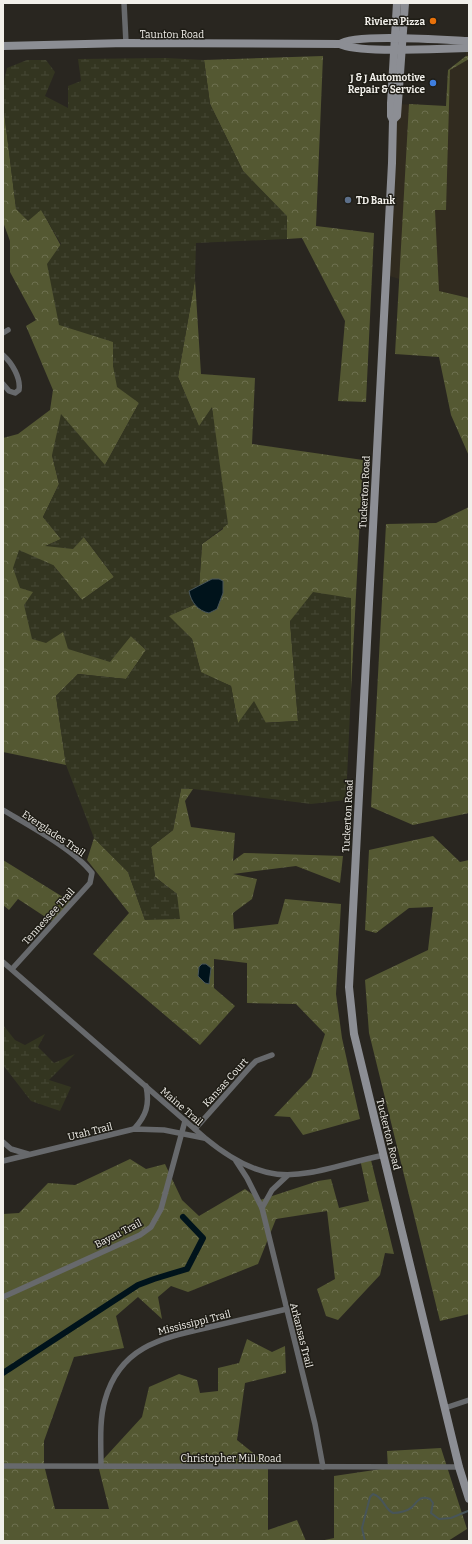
<svg xmlns="http://www.w3.org/2000/svg" width="472" height="1544" viewBox="0 0 472 1544" font-family="Bitter,serif">
	<style>
		.built { fill: #312b1f }
		.forest { fill: url(#forest-crowns) }
		.wetland { fill: url(#wetland-marsh) }
		.water { fill: #00131b; stroke: #485559 }
		.lines { fill: none; stroke-linecap: round; stroke-linejoin: round }
		.stream { stroke: #485559; stroke-width: 2 }
		.canal { stroke: #00131b; stroke-width: 6 }
		.street { stroke: #67696c; stroke-width: 5.5 }
		.secondary { stroke: #8c8e94; stroke-width: 8 }
		.food-dot { fill: #e8710a; stroke: #1f1d16; stroke-width: 1.5 }
		.shop-dot { fill: #3f7fe0; stroke: #1f1d16; stroke-width: 1.5 }
		.service-dot { fill: #5c6f8a; stroke: #1f1d16; stroke-width: 1.5 }
		.labels { text-anchor: middle; stroke-width: 3; stroke-linejoin: round; paint-order: stroke }
		.poi-label { font-size: 10px; font-weight: bold; fill: #f1efea; stroke: #1f1d16; text-anchor: end }
		.street-label { font-size: 10px; fill: #f1efea; stroke: #1f1d16 }
	</style>
	<defs>
		<pattern id="forest-crowns" width="20" height="18" patternUnits="userSpaceOnUse"><rect width="20" height="18" fill="#545832"/><path d="M2 6a3 3 0 1 1 6 0M12 15a3 3 0 1 1 6 0" fill="none" stroke="#6d7050"/></pattern>
		<pattern id="wetland-marsh" width="20" height="14" patternUnits="userSpaceOnUse"><rect width="20" height="14" fill="#333520"/><path d="M1 5h8M5 5V1M11 12h8M15 12V8" fill="none" stroke="#474936"/></pattern>
	</defs>
	<rect width="100%" height="100%" fill="#292620"/>
	<path class="built" d="M466 44H469V298L439 291 386 275 397 104 446 106 448 70 466 56Z"/>
	<g class="forest">
		<path d="M323 56 316 226 374 233 366 402 338 401 345 321 302 238 287 239 286 216 243 171 210 104 204 60Z"/>
		<path d="M466 56H469V59L450 70 446 210H435L439 291 469 298V456L451 415 439 357 395 354 409 104 446 106 448 70Z"/>
		<path d="M3 103 16 208 41 209 113 342V366L139 403 105 465 52 455 59 484 43 517 61 539 46 546 83 536 114 577 82 600 53 565 33 591 63 632 131 636 146 650 126 679 78 674 56 696 66 765 3 752V438L18 434 50 410 53 390 26 326 36 320 10 272V241L3 222Z"/>
		<path d="M195 280 201 374 255 378 252 444 363 460 351 691V598L290 621 298 721 238 724 231 686 201 673 192 639 168 616 198 603 202 544 223 529 212 408 199 427 178 377Z"/>
		<path d="M469 507V813L413 825 371 807 386 524 436 523Z"/>
		<path d="M181 789H193L185 801 191 827 235 833 233 861 244 853 343 856 340 883 296 866 233 874 257 879 252 899 233 913 234 929 278 924 285 899 341 904 336 994 342 1038 360 1119 303 1135 290 1117 274 1116 311 1077 325 1034 296 1004 247 1003V963L214 959V988L235 1006 200 1045 93 954 129 913 87 860 94 838 128 872 145 920 177 894 155 877 151 847 173 830Z"/>
		<path d="M433 836 460 862 469 860V1314L440 1321 369 1033 365 980 428 950 433 907 409 908 376 933 365 930 369 850Z"/>
		<path d="M3 860 71 902 53 922 18 899 9 910 3 905Z"/>
		<path d="M370 1156 394 1254 385 1253 380 1275 338 1320 326 1316 317 1289 335 1279 327 1211 276 1219 258 1264 188 1292 171 1286 158 1297 162 1319 138 1297 116 1316 124 1348 74 1357 44 1441V1465L55 1509H109L98 1465 142 1417 149 1387 179 1374 197 1380 200 1393 218 1391V1368L239 1363 247 1339 272 1352 285 1346 286 1373 245 1383 237 1440 268 1465V1530L297 1520 306 1541H3V1214L19 1213 48 1183 75 1185 130 1159 146 1169 165 1164 182 1200 199 1216 245 1189 260 1200 318 1181 331 1179 339 1208 369 1201 360 1159Z"/>
		<path d="M441 1448 467 1529 448 1541H320L334 1538V1476L388 1468 387 1451Z"/>
	</g>
	<g class="wetland">
		<path d="M166 58 204 60 210 104 243 171 287 216V239L196 243 195 280 178 377 199 426 212 407 228 524 202 544 198 603 169 616 192 639 201 672 231 686 238 723 254 701 266 723 298 721 290 621 313 592 351 598V691L346 800 311 804 193 789H181L173 830 151 847 155 877 177 894 180 919 145 920 128 872 94 838 66 765 56 696 78 674 126 679 146 650 131 636 110 662 68 649 63 632 46 643 32 639 24 605 33 592 20 588 13 568 19 550 53 565 82 600 114 577 84 537 73 549 45 546 61 539 43 517 59 484 52 455 61 414 105 465 139 403 117 387 113 366V342L59 325 47 264 61 244 41 210 28 221 16 209 3 103V86L7 68 27 60H46L55 72 45 96 68 108V86L81 81 78 59Z"/>
		<path d="M3 1025 15 1040 25 1045 45 1034 38 1047 54 1063 75 1054 49 1080 71 1087 60 1111 31 1101 3 1065Z"/>
	</g>
	<g class="water">
		<path d="M212 579H219L223 581V593L217 609 209 613C198 611 191 602 189 591Z"/>
		<path d="M202 964H206L211 968 209 984 205 983 198 976 199 967Z"/>
	</g>
	<g class="lines">
		<path class="stream" d="M365 1541 362 1528 370 1497 373 1494C384 1497 384 1509 393 1513 399 1513 408 1511 412 1507 418 1501 420 1495 430 1499L433 1503 431 1513 439 1519 451 1518 468 1511"/>
		<path class="canal" d="M3 1373 138 1285 154 1279 187 1269 203 1238 183 1217"/>
		<g class="street">
			<path d="M124 3 126 43"/>
			<path d="M3 333 8 330"/>
			<path d="M3 355C12 363 21 378 19 390L15 393 9 391 3 384"/>
			<path d="M3 810C28 825 75 850 92 873L90 883 12 969"/>
			<path d="M3 962 205 1138C275 1196 305 1172 384 1155"/>
			<path d="M134 1129C146 1116 150 1105 146 1086"/>
			<path d="M195 1129 251 1066 256 1061 272 1055"/>
			<path d="M3 1142 11 1149 28 1154"/>
			<path d="M3 1161 134 1129 164 1130 204 1138"/>
			<path d="M236 1161 247 1178 262 1208 272 1190 287 1176"/>
			<path d="M262 1208 315 1424 323 1467"/>
			<path d="M3 1297 140 1235 151 1227 161 1209 185 1121"/>
			<path d="M445 1408 469 1400"/>
			<path d="M3 1466 459 1467"/>
			<path d="M101 1466C101 1445 99 1421 105 1400 120 1346 162 1338 210 1327 235 1321 261 1315 287 1309"/>
		</g>
		<g class="secondary">
			<path d="M397 3 391 103V116L393 120 392 163 349 987 354 1034 459 1467 469 1499"/>
			<path d="M340 44C353 33 447 40 469 41"/>
			<path d="M3 46 126 43 340 44C358 54 444 48 469 48"/>
			<path d="M393 120 397 116 405 3"/>
		</g>
	</g>
	<circle class="food-dot" cx="433" cy="21" r="4"/>
	<circle class="shop-dot" cx="433" cy="83" r="4"/>
	<circle class="service-dot" cx="348" cy="200" r="4"/>
	<g class="labels">
		<g class="poi-label">
			<text x="425" y="25">Riviera Pizza</text>
			<text x="425" y="81">J &amp; J Automotive<tspan x="425" dy="12">Repair &amp; Service</tspan></text>
			<text x="356" y="204" text-anchor="start">TD Bank</text>
		</g>
		<g class="street-label">
			<text x="172" y="38">Taunton Road</text>
			<text transform="translate(364 492) rotate(-87)" y="4">Tuckerton Road</text>
			<text transform="translate(347 816) rotate(-87)" y="4">Tuckerton Road</text>
			<text transform="translate(54 833) rotate(34)" y="4">Everglades Trail</text>
			<text transform="translate(48 916) rotate(-48)" y="4">Tennessee Trail</text>
			<text transform="translate(225 1082) rotate(-48)" y="4">Kansas Court</text>
			<text transform="translate(182 1106) rotate(41)" y="4">Maine Trail</text>
			<text transform="translate(90 1131) rotate(-14)" y="4">Utah Trail</text>
			<text transform="translate(389 1134) rotate(76)" y="4">Tuckerton Road</text>
			<text transform="translate(118 1233) rotate(-27)" y="4">Bayau Trail</text>
			<text transform="translate(194 1322) rotate(-14)" y="4">Mississippi Trail</text>
			<text transform="translate(302 1335) rotate(76)" y="4">Arkansas Trail</text>
			<text x="231" y="1462">Christopher Mill Road</text>
		</g>
	</g>
	<rect width="472" height="1544" fill="none" stroke="#f1efea" stroke-width="8"/>
</svg>
